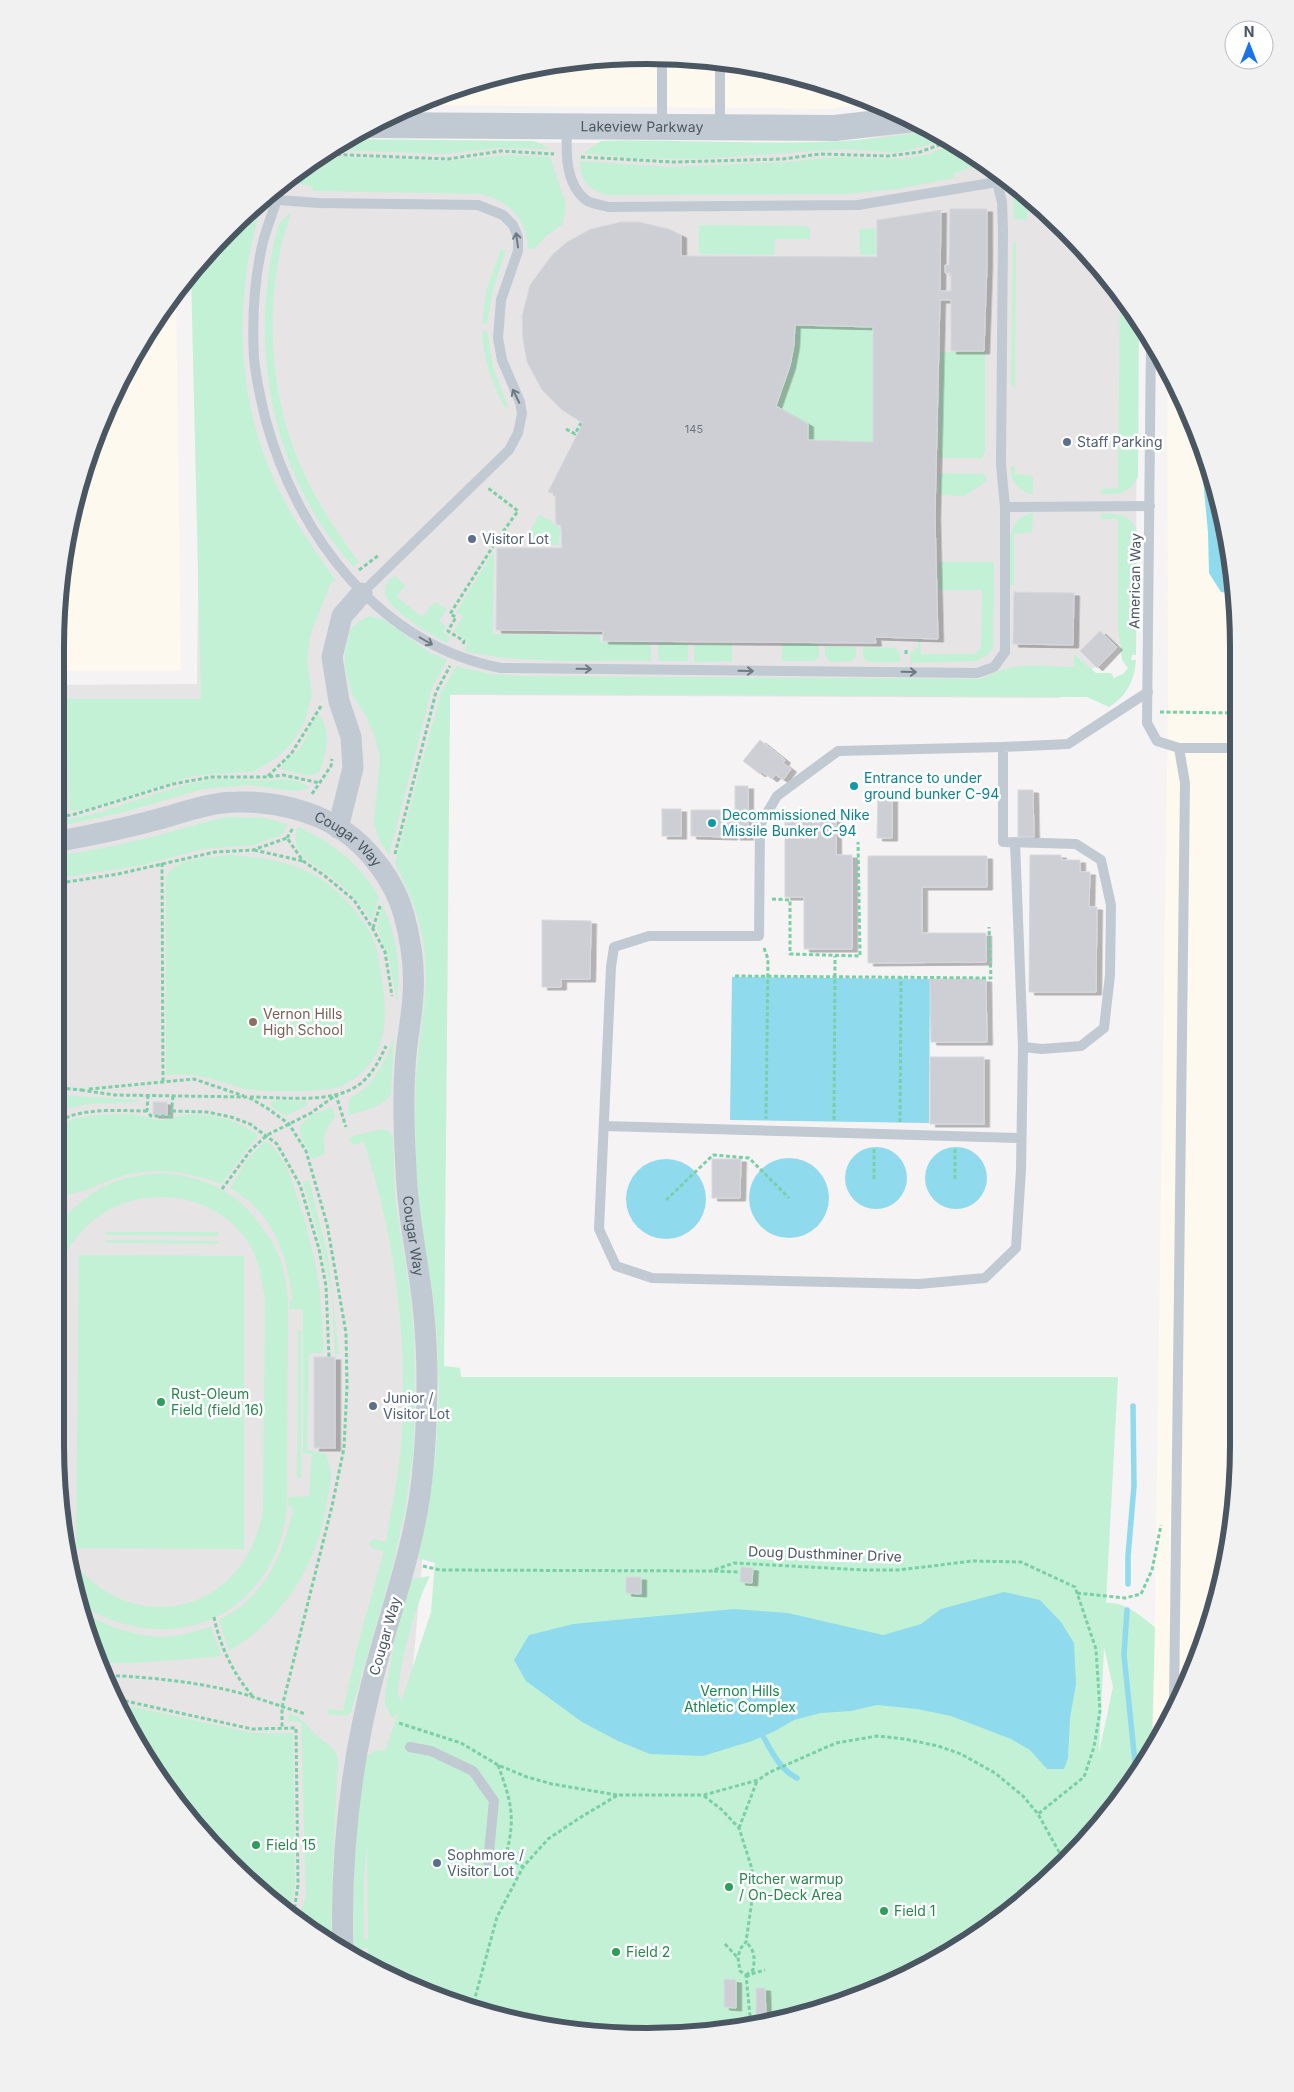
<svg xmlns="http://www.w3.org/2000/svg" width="1294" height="2092" viewBox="0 0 1294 2092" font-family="Inter,sans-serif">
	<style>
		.commercial { fill: #fdf9ef }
		.education { fill: #e6e4e5 }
		.green { fill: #c3f1d5; fill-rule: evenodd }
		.water { fill: #90daee }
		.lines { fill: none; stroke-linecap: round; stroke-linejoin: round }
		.stream { stroke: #90daee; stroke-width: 5.5 }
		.building { fill: #cdcfd5; stroke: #d7d9de; fill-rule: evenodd; filter: url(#shadow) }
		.path { stroke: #7ad0a6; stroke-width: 3; stroke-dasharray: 4 2.5; stroke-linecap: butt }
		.service { stroke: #c1cad2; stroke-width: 10 }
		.minor { stroke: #c1cad2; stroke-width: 21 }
		.tertiary { stroke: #c1cad2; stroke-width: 26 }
		.oneway { stroke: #6e7983 }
		.service-dot { fill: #5c6f8a; stroke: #fff; stroke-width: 2 }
		.culture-dot { fill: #0f9aa8; stroke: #fff; stroke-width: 2 }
		.education-dot { fill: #8d6e63; stroke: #fff; stroke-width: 2 }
		.leisure-dot { fill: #2e9e5b; stroke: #fff; stroke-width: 2 }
		.labels { text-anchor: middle; stroke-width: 5; stroke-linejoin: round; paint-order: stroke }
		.number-label { font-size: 11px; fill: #6b747e }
		.street-label { font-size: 14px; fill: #4a5661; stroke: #fff }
		.service-label { font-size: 14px; fill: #4e5e75; stroke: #fff; text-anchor: start }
		.culture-label { font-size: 14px; fill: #0d838f; stroke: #fff; text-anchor: start }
		.education-label { font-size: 14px; fill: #785e54; stroke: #fff; text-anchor: start }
		.leisure-label { font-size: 14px; fill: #27864d; stroke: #fff; text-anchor: start }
		.park-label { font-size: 14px; fill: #17864f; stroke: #fff }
		.rim { fill: none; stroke: #4a5661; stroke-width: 6 }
	</style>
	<defs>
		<filter id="shadow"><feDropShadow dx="5.5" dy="3" stdDeviation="0" flood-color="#0004"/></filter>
	</defs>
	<rect width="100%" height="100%" fill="#f5f3f3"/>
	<g class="commercial">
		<path d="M685 56 800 75 872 102 832 109 415 105 456 87 569 60Z"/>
		<path d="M176 289 181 671H60V570L100 421Z"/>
		<path d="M1167 368 1219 494 1238 608 1234 1522 1194 1671 1153 1742 1168 701Z"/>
	</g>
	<path class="education" d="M927 128 1007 177 1092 257 1137 320 1136 631 1059 698 450 695 441 1345 409 1712 457 2006 385 1976 287 1915 177 1805 116 1707 86 1635 60 1523V685L197 684 202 260 256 202 341 141 706 144 848 142Z"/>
	<g class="green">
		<path d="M931 130 947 140 896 153 846 149 697 159 628 158 583 153 601 141C709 138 824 152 931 130Z"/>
		<path d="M344 139 534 141 551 149 499 148 445 154 329 150Z"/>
		<path d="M954 144 982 162 977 166 954 173V178L897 189 846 194 607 195C589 190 580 180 580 161L669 167 789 162 834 157 900 159 926 155Z"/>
		<path d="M509 155 550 157 566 205 563 224 546 236 534 249H528C528 219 507 199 480 194L313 191V187L300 184 297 173 320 156 448 161Z"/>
		<path d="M1015 185 1036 204 1028 205 1027 220 1014 219 1013 191Z"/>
		<path d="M265 196C233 287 234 395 276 484 292 519 314 549 336 581L331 582 310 636 307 661 312 695 305 721 292 743 276 758 255 771 193 776 85 809 70 811 69 749 68 813H60V699H201L191 272 256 202Z"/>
		<path d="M290 213C290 220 286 228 284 235 279 253 276 272 274 291 266 399 294 477 359 562L353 566C270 474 247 344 278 226L282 220Z"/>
		<path d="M699 225 806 226 810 229V239H775L774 255 699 254Z"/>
		<path d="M876 228V255H860L859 229Z"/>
		<path d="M1015 242H1016L1015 386H1011L1013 244Z"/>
		<path d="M501 249 506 251 493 288 487 324 482 323 486 291Z"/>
		<path d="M1120 296 1139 322 1138 477C1129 493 1121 494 1104 494H1101L1102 489 1118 488Z"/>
		<path d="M795 325 873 327V442L808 440V424L776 406C787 379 794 354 795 325Z"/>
		<path d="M482 331H487L493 368 508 406 505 408C492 383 483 359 482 331Z"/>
		<path d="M940 352H985V452L982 458H939Z"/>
		<path d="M1011 466H1015V474L1033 476V494C1017 491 1010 481 1011 466Z"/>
		<path d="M939 473 984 474 987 481 964 496 939 495Z"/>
		<path d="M1033 513 1032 532 1014 534V585H1009C1010 562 1001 518 1033 513Z"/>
		<path d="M1101 514C1118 513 1131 514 1137 532L1136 655H1132L1131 660H1136C1134 681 1127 696 1109 707L1087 697 450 694 444 1366 460 1368 461 1377H1118L1106 1603C1123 1600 1142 1617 1155 1627L1152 1743 1117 1805 1007 1915 909 1976 837 2006 725 2032 647 2037 569 2032 457 2006 385 1976 368 1965V1948H363L364 1963 354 1957C353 1892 352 1820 367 1757 373 1751 377 1749 385 1751L398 1714 392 1718 385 1704V1695L395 1638 412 1579 430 1576C416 1602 398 1667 398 1696L402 1700 431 1612 435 1563 418 1558C437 1479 443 1394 435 1313 432 1282 424 1251 420 1220 418 1200 417 1180 416 1159 415 1133 415 1106 416 1080 419 1026 434 980 420 926 415 904 404 883 395 863L441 693 456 666 490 674 520 676 980 679C991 675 999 670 1010 668 1029 663 1051 667 1071 667L1074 666V654L1096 673H1111L1114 678 1123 674 1128 668 1122 660 1118 627V519H1102L1100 517ZM1104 1647 1113 1687 1099 1753ZM367 1845 368 1939H364V1876Z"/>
		<path d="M539 515 552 521 555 526 560 527 559 545H541V543L527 536Z"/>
		<path d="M494 551 493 634 600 635V642L651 643V661C589 660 525 665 465 651L468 641 454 631 463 616 456 612Z"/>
		<path d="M939 562H994L993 648 987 655 976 661 910 663V653H914L915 648H918V639H920L921 654H975L981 647 982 590H939Z"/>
		<path d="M395 576 405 586 396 596 422 617 435 602 447 609 439 621 446 626 443 632 450 637 447 643C431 634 359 597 395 576Z"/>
		<path d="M369 616 383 619 429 652 447 660 432 688 389 855 379 839 374 823 380 758 375 737 366 716 352 694 345 669V651L350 630 358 622Z"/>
		<rect x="658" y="643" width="30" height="18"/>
		<path d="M694 644H732V661L694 662Z"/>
		<path d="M782 644H819V657L815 661H782Z"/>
		<path d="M825 646 856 647V657L851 661 830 662 825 656Z"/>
		<path d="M863 647 896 648 897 652 900 653V662H867L863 657Z"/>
		<path d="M318 715C332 726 327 759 318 773L309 776 281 769C282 762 294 754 300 748 307 738 310 723 318 715Z"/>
		<path d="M212 779C225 779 239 780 252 780 270 781 295 775 310 788L296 791 249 785 203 789 124 812 60 826V819C84 819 108 809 131 802 158 793 184 784 212 779Z"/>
		<path d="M228 817 264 818 287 824 286 829 281 835 254 845 202 849 143 865 60 878V855C90 851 119 845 148 838 175 831 201 822 228 817Z"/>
		<path d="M298 827C332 842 361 865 379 897L372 921C362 906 350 891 335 880 325 871 309 864 301 853 295 846 294 836 298 827Z"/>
		<path d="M232 855C263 857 299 863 325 882 343 895 362 916 372 936 378 949 380 966 382 980 389 1022 386 1066 341 1086 326 1093 261 1092 244 1089 239 1088 234 1085 229 1084 209 1078 188 1072 166 1075V878C173 857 213 857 232 855Z"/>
		<path d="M382 905C397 935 401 968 397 1001L389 959 377 928Z"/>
		<path d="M394 1035 391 1094C381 1108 364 1111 348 1115L349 1100C354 1095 360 1093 365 1088 380 1073 389 1054 394 1035Z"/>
		<path d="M60 1095 139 1100 137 1102 90 1104 69 1108 60 1098Z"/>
		<path d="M280 1100 306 1101 308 1105 285 1116 270 1105 273 1101Z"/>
		<path d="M332 1107 335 1116 328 1127 324 1137 325 1154 312 1159 300 1134V1126L311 1115Z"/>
		<path d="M95 1115C108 1115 132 1113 142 1116 149 1117 154 1120 161 1120 169 1120 173 1117 179 1116 208 1111 234 1119 257 1134V1137L221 1184C188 1171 153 1166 119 1177 97 1184 85 1194 60 1195V1126L73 1119Z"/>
		<path d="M382 1129 389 1131 393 1138 395 1199 410 1293 414 1334 415 1406 413 1453 405 1510 392 1569 351 1712 347 1716 328 1714 327 1711 328 1709 343 1711 358 1644 384 1551 372 1548 369 1543 372 1539 386 1542C393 1497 405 1449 402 1404H390L386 1401 388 1398 403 1399C404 1330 396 1260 379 1194 375 1176 369 1160 364 1142L353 1145 349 1140 353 1136Z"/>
		<path d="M264 1142H268C285 1157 291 1178 298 1199 307 1227 314 1255 319 1284 322 1307 322 1330 324 1353H309L307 1450 326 1454C328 1461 332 1470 331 1476 331 1486 327 1497 326 1507 316 1567 282 1620 229 1651L219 1620C265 1596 283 1557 293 1508L288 1505 289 1497 309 1496 312 1454 303 1453V1309H289L290 1300 292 1299C289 1266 279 1231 255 1207 248 1199 238 1194 230 1188L246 1161Z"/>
		<path d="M159 1173C206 1176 240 1192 265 1232 269 1238 275 1245 277 1252 284 1267 286 1284 288 1300L287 1506C277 1614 173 1662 82 1605L79 1602 68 1555C129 1642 246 1615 263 1510L265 1300C262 1280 259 1259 248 1242 210 1185 124 1183 81 1232 72 1242 63 1255 60 1268V1222C94 1187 111 1178 159 1173Z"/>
		<path d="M309 1180 328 1256 339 1354H335L332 1296 324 1256 303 1182Z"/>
		<path d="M106 1232H218V1236L106 1235Z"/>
		<path d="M106 1240 218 1241V1244L106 1243Z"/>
		<path d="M79 1255 244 1256V1549L76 1548Z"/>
		<path d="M298 1330H301V1478H297Z"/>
		<path d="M81 1610C109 1629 147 1641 181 1635 191 1633 201 1629 211 1627L221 1655 216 1657 133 1663H98L86 1635Z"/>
		<path d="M114 1703 253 1733H293L295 1885 289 1916 177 1805Z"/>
		<path d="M290 1713C301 1718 306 1724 314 1733 325 1745 331 1741 338 1759L332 1882 331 1942 298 1922 306 1896 301 1722 287 1721Z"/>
	</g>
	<g class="water">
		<path d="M1200 448 1219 494 1235 594 1221 592 1209 573 1208 532Z"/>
		<path d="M732 977 930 979 929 1123 730 1120Z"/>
		<circle cx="956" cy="1178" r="31"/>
		<circle cx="876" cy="1178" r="31"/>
		<circle cx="789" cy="1198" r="40"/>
		<circle cx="666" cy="1199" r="40"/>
		<path d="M1004 1592 1040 1600 1061 1622 1074 1643 1076 1684 1070 1718 1068 1758 1064 1769H1047L1030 1750 1011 1739 951 1716 917 1709 877 1705 851 1711 821 1713 794 1720 775 1731 752 1741 703 1756 650 1754 618 1741 582 1722 526 1681 514 1660 529 1635 573 1624 734 1609 788 1613 883 1635 921 1624 941 1609Z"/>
	</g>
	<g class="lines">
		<g class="stream">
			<path d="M1128 1584V1556L1134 1486 1133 1406"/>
			<path d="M1127 1610 1124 1655 1136 1772"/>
			<path d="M763 1736C772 1752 780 1770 797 1778"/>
		</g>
	</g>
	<g class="building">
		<path d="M950 209H987V265L984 351H951V300H940L935 516 938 639 875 637 876 643 603 641V631L496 630 497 548H562L561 525H556L555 494 548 492 583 423 562 410 542 390 527 362 523 340 522 316 530 285 552 255 567 242 591 229 621 222H639L669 229 681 235V256L877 257V220L941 210 940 291H951V273H945V265H949ZM795 325 873 327V442L808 440V424L776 406 790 366 794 345Z"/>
		<path d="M1014 592 1074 593 1073 645 1013 644Z"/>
		<path d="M1100 631 1117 647 1097 668 1080 651Z"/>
		<path d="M760 740 785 760 783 763 791 769 783 780 776 775 772 779 762 772 760 774 743 761Z"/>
		<rect x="735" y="786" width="13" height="51"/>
		<path d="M1018 790H1033L1034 837H1018Z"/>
		<path d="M878 792 892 793V838H877Z"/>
		<rect x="662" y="809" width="19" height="27"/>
		<path d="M691 810H732V837L691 836Z"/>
		<path d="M785 819H836V855H852V949H804V897H785Z"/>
		<path d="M1030 855H1061V860H1080V872H1090L1089 907H1097L1096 992H1029Z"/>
		<path d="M868 856H987V887H922V933H986V962L868 963Z"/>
		<path d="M542 920 591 921 590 979H561V987H542Z"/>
		<path d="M930 979H986L987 1042H931Z"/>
		<rect x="930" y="1057" width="54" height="67"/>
		<rect x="153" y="1102" width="14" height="13"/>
		<path d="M712 1159H741L740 1198H712Z"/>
		<rect x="314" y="1357" width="21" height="91"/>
		<path d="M741 1567 753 1568 752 1583 740 1582Z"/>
		<path d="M626 1577H641V1594L626 1593Z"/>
		<path d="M724 1979 736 1980V2008L724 2007Z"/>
		<path d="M756 1988H765L766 2015H756Z"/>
	</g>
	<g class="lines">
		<g class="path">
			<path d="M324 154 448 159 501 151 554 154"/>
			<path d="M581 157 674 162 783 159 820 154 888 156 920 152 950 141"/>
			<path d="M566 429 575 434 581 423"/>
			<path d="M359 570 379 555"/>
			<path d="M463 644 464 641 448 631 456 617 450 614 497 540 518 511 488 488"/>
			<path d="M906 650V656"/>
			<path d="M1160 712 1237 713"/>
			<path d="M268 776 291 754 321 706"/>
			<path d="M312 794 331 766 332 759"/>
			<path d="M60 816 72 815 173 784 211 777H267L283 775 320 783"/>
			<path d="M287 838 293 828"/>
			<path d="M254 850 303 861"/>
			<path d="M395 854 436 692 450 666"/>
			<path d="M162 863 163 1081"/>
			<path d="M60 883 118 874 215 852 253 850 287 838 303 861 325 876 354 900 373 929 385 952 392 996"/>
			<path d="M772 899 790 900V954L860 956 858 842"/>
			<path d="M373 928 380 906"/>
			<path d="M764 948 768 959 766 1119"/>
			<path d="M735 976 991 978 989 927"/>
			<path d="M60 1088 82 1090"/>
			<path d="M89 1089 194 1079 244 1096"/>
			<path d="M81 1090 115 1095 248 1097 267 1108 289 1124 306 1151 327 1224 346 1333 347 1386 344 1448 332 1506 282 1707V1728"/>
			<path d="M148 1095 147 1111 151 1116H171L173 1096"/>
			<path d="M250 1097C280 1097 331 1104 357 1086 371 1077 379 1061 386 1046"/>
			<path d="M172 1111 207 1112 231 1117 250 1124 277 1144 300 1185 319 1249 326 1286 329 1357"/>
			<path d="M60 1112 65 1117"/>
			<path d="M834 1120 835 956"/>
			<path d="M60 1121C81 1107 123 1111 147 1111"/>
			<path d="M900 1122 901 977"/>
			<path d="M955 1149V1179"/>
			<path d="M874 1179V1147"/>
			<path d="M222 1189 250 1151 267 1135 311 1113 336 1095 346 1127"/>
			<path d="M666 1200 713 1155 749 1158 789 1198"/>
			<path d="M423 1566 440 1570 711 1571 734 1563 864 1570H898L973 1561 1021 1562 1075 1587 1096 1649 1100 1711 1094 1747 1084 1777 1038 1814"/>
			<path d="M714 1571 740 1572"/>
			<path d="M1077 1593 1125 1598 1141 1594 1152 1570 1161 1525"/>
			<path d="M214 1617C220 1647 234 1675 254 1698"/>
			<path d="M103 1675C146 1677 190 1681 232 1691 257 1697 281 1707 306 1714"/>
			<path d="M112 1698 252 1729 296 1728 298 1885 293 1918"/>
			<path d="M399 1723 461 1743 498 1765 527 1777 552 1784 617 1795"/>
			<path d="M498 1765C511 1801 516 1817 506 1855L523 1867"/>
			<path d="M704 1796 721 1809 739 1828 752 1869 753 1893 746 1942 740 1949 738 1958 740 1971 746 1975 751 2026"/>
			<path d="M739 1828 757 1781"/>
			<path d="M725 1944 738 1958"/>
			<path d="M746 1975 753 1970C755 1958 755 1951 746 1942"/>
			<path d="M746 1977 754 1973 765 1970"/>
			<path d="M472 2009 497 1917 523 1867 548 1839 581 1817 618 1795H704L758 1780 770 1772 836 1743 877 1736 905 1739 938 1746 961 1754 995 1773 1023 1796 1038 1814 1063 1859"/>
		</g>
		<g class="service">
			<path d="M720 62V126"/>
			<path d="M662 126V57"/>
			<path d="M567 128C566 152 565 184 586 200 591 204 602 205 608 207L858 205 997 182 1001 173"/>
			<path d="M281 184C277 204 268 222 263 242 254 279 252 320 254 358 256 379 261 401 266 421 297 535 380 645 501 668L977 673 994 667 1005 652V507L1001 464 1003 231 1002 202 997 182"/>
			<path d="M278 200 319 203 478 205 503 215 513 225 518 237V251L501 300 498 338 502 360 520 402 522 414 518 433 509 450 362 593"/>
			<path d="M1151 338 1147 723 1157 741 1179 748H1237"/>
			<path d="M1005 507 1150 506"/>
			<path d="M1003 747 838 751 777 796 760 825 759 936H649L614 947 611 967 599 1229 616 1266 652 1278 919 1284 985 1278 1016 1248 1021 1170 1023 1047 1015 842"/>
			<path d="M1023 1047 1042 1049 1081 1046 1104 1028 1110 975 1111 905 1101 860 1076 844 1003 842V747L1068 744 1148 692"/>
			<path d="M604 1126 1021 1138"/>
			<path d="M1174 1706 1185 783 1179 748"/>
			<path d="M410 1747 431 1751 473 1771 494 1801 488 1862"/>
		</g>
		<g class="minor">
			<path d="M338 828 353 768 351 737 339 701 332 657 342 616 362 593"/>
			<path id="s1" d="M60 841C93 835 126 828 159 819 184 812 211 802 237 802 272 801 312 810 341 829 370 848 395 882 404 915 411 941 415 968 413 994 412 1019 406 1042 405 1067 403 1100 404 1135 406 1168 407 1214 418 1259 423 1305 429 1362 428 1422 422 1479 415 1544 392 1606 375 1670 351 1761 340 1855 343 1950"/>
		</g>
		<path class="tertiary" id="s2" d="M371 125 835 128 914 119"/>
	</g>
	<defs><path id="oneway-shaft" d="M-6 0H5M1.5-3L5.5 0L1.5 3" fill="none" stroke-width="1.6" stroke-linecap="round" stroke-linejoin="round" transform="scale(1.25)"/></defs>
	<g class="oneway">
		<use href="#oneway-shaft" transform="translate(517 240) rotate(-98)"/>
		<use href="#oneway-shaft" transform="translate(516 396) rotate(-116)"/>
		<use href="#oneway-shaft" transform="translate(426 641) rotate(30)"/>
		<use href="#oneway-shaft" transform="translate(584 669) rotate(1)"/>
		<use href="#oneway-shaft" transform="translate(746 671) rotate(1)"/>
		<use href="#oneway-shaft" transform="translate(909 672) rotate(1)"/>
	</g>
	<g class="service-dot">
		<circle cx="1067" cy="442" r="5"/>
		<circle cx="472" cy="539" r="5"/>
		<circle cx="373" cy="1406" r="5"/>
		<circle cx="437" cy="1863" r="5"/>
	</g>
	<g class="culture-dot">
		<circle cx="854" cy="786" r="5"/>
		<circle cx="712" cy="823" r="5"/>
	</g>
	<circle class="education-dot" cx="253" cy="1022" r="5"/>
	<g class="leisure-dot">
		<circle cx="161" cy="1402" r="5"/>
		<circle cx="256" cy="1845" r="5"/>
		<circle cx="729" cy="1887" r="5"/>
		<circle cx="884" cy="1911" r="5"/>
		<circle cx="616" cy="1952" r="5"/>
	</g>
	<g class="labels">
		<g class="number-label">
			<text x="694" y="433">145</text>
		</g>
		<g class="street-label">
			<text dy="5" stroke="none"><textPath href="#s2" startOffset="271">Lakeview Parkway</textPath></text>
			<text transform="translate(1135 581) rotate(-89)" y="5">American Way</text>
			<text dy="5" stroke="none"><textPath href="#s1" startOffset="302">Cougar Way</textPath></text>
			<text dy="5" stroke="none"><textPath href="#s1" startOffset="722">Cougar Way</textPath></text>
			<text transform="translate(825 1554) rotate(2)" y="5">Doug Dusthminer Drive</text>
			<text transform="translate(385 1636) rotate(-74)" y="5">Cougar Way</text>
		</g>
		<g class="service-label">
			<text x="1077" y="447">Staff Parking</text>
			<text x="482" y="544">Visitor Lot</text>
			<text x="383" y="1403">Junior /<tspan x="383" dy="16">Visitor Lot</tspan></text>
			<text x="447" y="1860">Sophmore /<tspan x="447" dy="16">Visitor Lot</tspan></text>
		</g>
		<g class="culture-label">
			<text x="864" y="783">Entrance to under<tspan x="864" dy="16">ground bunker C-94</tspan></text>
			<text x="722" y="820">Decommissioned Nike<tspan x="722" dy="16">Missile Bunker C-94</tspan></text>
		</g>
		<g class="education-label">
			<text x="263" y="1019">Vernon Hills<tspan x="263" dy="16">High School</tspan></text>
		</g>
		<g class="leisure-label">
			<text x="171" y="1399">Rust-Oleum<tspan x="171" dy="16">Field (field 16)</tspan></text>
			<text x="266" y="1850">Field 15</text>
			<text x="739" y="1884">Pitcher warmup<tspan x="739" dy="16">/ On-Deck Area</tspan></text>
			<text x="894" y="1916">Field 1</text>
			<text x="626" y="1957">Field 2</text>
		</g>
		<g class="park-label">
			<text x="740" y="1696">Vernon Hills<tspan x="740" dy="16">Athletic Complex</tspan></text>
		</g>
	</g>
	<path d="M0 0H1294V2092H0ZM647 64H647A583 583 0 0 1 1230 647V1445A583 583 0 0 1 647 2028H647A583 583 0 0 1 64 1445V647A583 583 0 0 1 647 64Z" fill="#f1f1f2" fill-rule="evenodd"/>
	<path class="rim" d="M647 64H647A583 583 0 0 1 1230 647V1445A583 583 0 0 1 647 2028H647A583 583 0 0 1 64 1445V647A583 583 0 0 1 647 64Z"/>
	<g transform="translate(1249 45)"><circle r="24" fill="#ffffff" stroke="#b7bbc0"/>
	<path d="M0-4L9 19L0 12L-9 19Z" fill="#1a73e8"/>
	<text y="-8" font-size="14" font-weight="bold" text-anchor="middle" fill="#4a5661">N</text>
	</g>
</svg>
